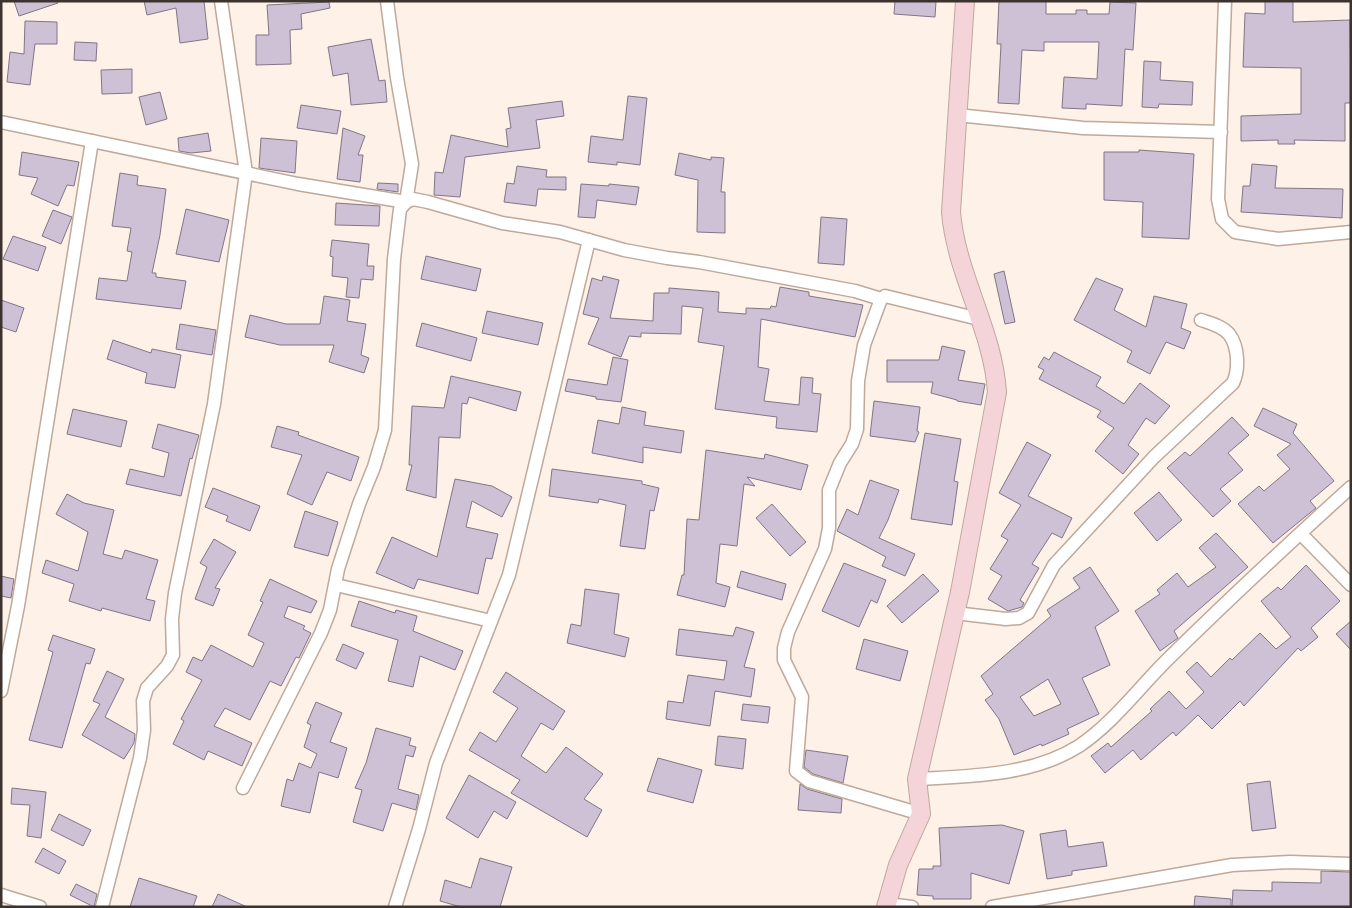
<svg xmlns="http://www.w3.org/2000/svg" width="1352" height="908" viewBox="0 0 1352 908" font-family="'IBM Plex Sans',sans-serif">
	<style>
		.building { fill: #cfc1d5; stroke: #827587; fill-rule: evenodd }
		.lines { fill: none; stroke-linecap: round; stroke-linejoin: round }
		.street-casing { stroke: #bea99b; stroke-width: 15 }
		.secondary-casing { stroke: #bea99b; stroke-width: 20 }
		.street { stroke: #fff; stroke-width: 12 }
		.secondary { stroke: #f5d4d9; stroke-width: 18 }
	</style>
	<rect width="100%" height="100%" fill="#fef1e8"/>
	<g class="building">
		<path d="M14 1H57L58 3 19 16Z"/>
		<path d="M144 1H204L208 39 180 43 176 8 147 15Z"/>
		<path d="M895 1H936L935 17 894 14Z"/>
		<path d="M999 1H1046V14H1076V10H1087V14H1109L1110 2 1136 3 1133 50 1125 49 1122 106 1086 104V109L1062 108 1064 77 1097 79 1099 42H1044V51L1022 50 1019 104 998 103 1001 44H997Z"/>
		<path d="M1265 1H1293V22L1350 20 1351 103H1345V141L1294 140 1295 144H1278V140L1241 141V116L1301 114V68L1243 67 1245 13 1265 14Z"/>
		<path d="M329 2 330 8 301 14 302 29 290 30 291 64 256 65V35H269L267 5Z"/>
		<path d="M25 21 57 22V44H35L30 85 7 82 10 52 24 54Z"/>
		<path d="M371 39 379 81 385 80 387 102 351 105 348 73 333 76 328 47Z"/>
		<path d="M75 42 97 43 96 61 74 60Z"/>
		<path d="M1144 61 1161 62 1160 80 1193 82 1192 105 1159 104 1158 108 1142 107Z"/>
		<path d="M132 69V93L102 94 101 70Z"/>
		<path d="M160 92 167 119 146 125 139 97Z"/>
		<path d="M628 96 647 98 640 165 617 162V165L588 162 591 136 623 140Z"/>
		<path d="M562 101 564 116 536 120 540 148 465 157 460 197 434 195 435 172 443 173 451 135 508 147 506 129 511 128 508 108Z"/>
		<path d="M301 105 341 111 337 134 297 128Z"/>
		<path d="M343 128 365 136 358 155H363L360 182 337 179Z"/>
		<path d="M208 133 211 151 191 153 179 151 178 138Z"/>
		<path d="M261 138 297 141 295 173 259 168Z"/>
		<path d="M1139 150 1194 154 1189 239 1142 237 1143 202 1104 200V152H1139Z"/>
		<path d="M22 152 79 162 74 186 67 185 58 206 31 194 38 178 19 175Z"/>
		<path d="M679 153 711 160V157L724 158 721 192H725V233L697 232 698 180 675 175Z"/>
		<path d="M1252 164 1277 166 1275 188 1343 189 1342 218 1241 212 1243 186H1250Z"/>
		<path d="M517 166 547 170 546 177H566V190L538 189 536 206 504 202 507 183 514 184Z"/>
		<path d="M120 173 138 176 137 185 166 189 160 235 152 273H156V277L186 281 181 309 96 299 99 278 127 281 132 252 127 251 131 228 112 226Z"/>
		<path d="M378 183 398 184V192L377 189Z"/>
		<path d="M581 184 609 186V184L639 187 636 205 597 200 595 218 578 217Z"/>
		<path d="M336 203 380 206 379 226 335 225Z"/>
		<path d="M186 209 229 220 219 262 176 254Z"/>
		<path d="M53 210 72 217 61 244 42 236Z"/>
		<path d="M821 217 847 219 844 265 818 263Z"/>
		<path d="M13 236 46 247 38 271 3 259Z"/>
		<path d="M332 240 369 244 367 266H374L373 280 361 279 359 298 346 297 348 278 332 276 333 257 330 256Z"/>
		<path d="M426 256 481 269 476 291 421 279Z"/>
		<path d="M1004 271 1015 322 1005 324 994 274Z"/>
		<path d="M603 276 619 280 610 318 653 321 654 293H669V288L719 292 718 312 746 314V308L770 309 771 306 776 307 780 287 809 292V296L863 305 855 337 761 319 758 367 769 369 764 401 799 405 801 377 813 378 812 393 821 394 817 432 776 428 777 417 715 409 724 346 698 342 703 308 682 306 681 334 641 333V337L629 336 621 357 588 344 599 318 583 314 592 278 602 281Z"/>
		<path d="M1096 278 1123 289 1114 310 1146 327 1154 296 1187 304 1181 328 1191 332 1184 349 1166 342 1150 374 1127 362 1132 351 1074 320Z"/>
		<path d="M324 296 350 300 347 321 366 324 361 355 369 358 364 373 329 362 334 345H280L245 337 250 315 286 324H320Z"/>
		<path d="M1 300 24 308 16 332 1 327Z"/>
		<path d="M487 311 543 323 538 345 482 333Z"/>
		<path d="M422 323 477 338 471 361 416 346Z"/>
		<path d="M180 324 216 330 212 355 176 349Z"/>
		<path d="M113 340 151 353 152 349 181 355 175 388 145 383 147 373 107 359Z"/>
		<path d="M942 346 965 351 958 380 985 384 981 405 957 401V400L931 393 933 382H887V360H939Z"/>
		<path d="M1054 352 1101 377 1096 386 1124 404 1140 383 1170 406 1155 424 1146 418 1128 445 1139 454 1123 474 1095 451 1114 428 1097 417 1101 411 1039 379 1044 370 1038 367 1044 357 1049 360Z"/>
		<path d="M613 357 628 360 621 402 596 399V397L565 391 568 379 607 385Z"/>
		<path d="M451 376 521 392 516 411 469 397 467 404 462 403 460 438 439 437 436 498 406 490 412 465H409L412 406 444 408Z"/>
		<path d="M874 401 920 407 917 431 919 432 915 442 870 436Z"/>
		<path d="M622 407 646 412 644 425 684 431 681 453 643 447V463L592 453 598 420 619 424Z"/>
		<path d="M1263 408 1297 424 1293 433 1334 481 1310 501 1316 508 1273 543 1238 504 1259 486 1264 491 1290 469 1277 455 1291 444 1254 426Z"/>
		<path d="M73 409 127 421 121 447 67 434Z"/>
		<path d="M1232 417 1249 435 1228 453 1243 470 1220 489 1231 501 1213 517 1167 468 1185 452 1190 456Z"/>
		<path d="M158 424 199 435 192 459 190 458 181 496 126 484 130 469 164 477 169 453 152 448Z"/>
		<path d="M277 426 299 432 298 435 359 457 351 481 327 472 312 505 287 494 302 455 271 447Z"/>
		<path d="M925 433 961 439 954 481 958 482 952 525 911 519Z"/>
		<path d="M1027 442 1051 455 1028 496 1072 518 1062 538 1052 533 1032 564 1039 568 1020 600 1024 603 1022 607 1008 611 988 599 1002 576 990 569 1008 540 1001 536 1021 505 999 493Z"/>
		<path d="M706 450 764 459 765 454 808 465 801 490 747 477 755 486 744 484 737 546 720 544 716 583 730 587 725 607 677 595 682 575H684L687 519 699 520Z"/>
		<path d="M552 469 642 481V484L659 488 654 511 650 510 645 549 620 546 626 505 599 499 598 503 549 496Z"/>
		<path d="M455 479 492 486 512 497 502 517 472 501 466 527 498 534 492 559 486 558 478 594 418 579 414 589 376 573 392 537 437 557Z"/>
		<path d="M870 480 899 490 888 520 879 538 915 554 905 576 882 566 886 557 837 531 847 509 858 515Z"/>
		<path d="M213 488 260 506 250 531 226 521 228 516 205 507Z"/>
		<path d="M1159 492 1182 520 1157 541 1134 513Z"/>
		<path d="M67 494 84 503 114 510 103 554 122 559 125 550 158 560 146 599 155 601 150 621 102 608 101 611 69 601 74 584 42 573 46 560 78 571 88 532 56 514Z"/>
		<path d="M772 504 806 542 790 556 756 518Z"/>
		<path d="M305 511 338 522 328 556 294 547Z"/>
		<path d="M1216 533 1248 567 1174 631 1178 638 1160 651 1135 611 1160 594 1157 590 1177 573 1188 587 1216 567 1199 548Z"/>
		<path d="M214 539 236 552 215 588 220 589 213 606 195 599 207 567 200 563Z"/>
		<path d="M844 563 886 580 877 603 871 600 859 627 822 611Z"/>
		<path d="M1306 565 1340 601 1311 628 1318 637 1301 651 1298 648 1244 706 1240 701 1212 729 1198 715 1176 736 1173 732 1141 760 1133 750 1105 773 1091 756 1108 743 1111 747 1152 711 1150 709 1169 691 1186 709 1204 692 1186 672 1197 662 1211 677 1230 658 1232 660 1260 633 1276 649 1291 637 1261 601 1278 587 1281 590Z"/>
		<path d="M1090 567 1119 611 1095 627 1110 665 1082 678 1099 714 1067 729 1069 734 1042 746 1041 744 1014 755 999 719 985 700 993 694 981 676 1051 616 1047 610 1080 588 1073 578ZM1048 679 1061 704 1034 716 1020 697Z"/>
		<path d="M741 571 786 584 782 600 737 587Z"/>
		<path d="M923 574 939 591 902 623 887 606Z"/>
		<path d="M1 576 14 579 11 598 1 596Z"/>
		<path d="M270 579 317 601 311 613 288 606 284 617 305 626 303 629 311 633 299 658 296 657 281 686 270 681 250 720 225 708 214 726 252 743 242 766 208 751 204 760 173 744 184 721 181 719 202 680 186 672 193 657 202 661 211 645 253 667 264 643 248 635 263 602 260 601Z"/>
		<path d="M585 589 619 594 614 634 629 638 625 657 567 643 571 624 581 626Z"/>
		<path d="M359 601 395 613 396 610 417 616 413 631 463 651 455 670 420 656 413 687 388 681 398 640 351 626Z"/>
		<path d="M1351 621V650L1336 634Z"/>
		<path d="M736 627 754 632 744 667 755 669 751 697 715 691 710 726 666 719 668 701 683 703 688 675 724 680 727 661 676 655 679 629 733 636Z"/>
		<path d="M53 635 95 649 90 664 86 663 62 748 29 740 53 652 48 650Z"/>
		<path d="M864 639 908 651 900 681 856 669Z"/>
		<path d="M343 644 364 653 356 669 336 660Z"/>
		<path d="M107 671 124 679 105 717 135 734 134 743 124 759 82 735 100 704 93 701Z"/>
		<path d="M506 672 565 711 553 730 541 723 521 756 546 773 566 747 603 774 584 799 602 810 587 837 511 793 520 780 469 750 480 732 496 742 518 708 493 692Z"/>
		<path d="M316 702 342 713 330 742 347 748 338 778 319 772 310 813 281 806 287 779 293 781 299 763 311 768 317 754 304 747 311 725 307 723Z"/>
		<path d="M743 704 770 707 768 723 741 720Z"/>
		<path d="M376 728 411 738 409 745 416 747 413 757 406 755 398 789 419 795 416 810 392 803 383 831 353 822 362 790 355 788 366 763Z"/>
		<path d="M718 736 746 739 743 769 715 765Z"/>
		<path d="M806 750 848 756 843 783 813 774 804 767Z"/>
		<path d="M658 758 702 770 693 803 647 791Z"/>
		<path d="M469 775 516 802 507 819 494 811 478 838 446 818Z"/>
		<path d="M1270 781 1276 828 1252 831 1247 784Z"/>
		<path d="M800 784 807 789 842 799 841 813 798 810Z"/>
		<path d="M12 788 46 792 41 838 27 836 30 805 11 804Z"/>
		<path d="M59 814 91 830 83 846 51 830Z"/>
		<path d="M1002 825 1024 831 1009 884 971 873V899H933V896L917 895 919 869H933V866H941L939 828Z"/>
		<path d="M1066 830 1068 847 1103 842 1107 866 1072 871V875L1047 879 1040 834Z"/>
		<path d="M43 848 66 861 59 874 35 862Z"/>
		<path d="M480 858 512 867 500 907H461L440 901 445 880 471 888Z"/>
		<path d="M1321 871 1351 872V907H1232L1233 890 1272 891V882L1321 883Z"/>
		<path d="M139 878 197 896 193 907H130Z"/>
		<path d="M76 884 97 894 94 907 70 895Z"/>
		<path d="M218 894 247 907H212Z"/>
		<path d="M1195 896 1231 899V907H1194Z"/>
	</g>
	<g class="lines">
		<g class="street-casing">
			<g id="street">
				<path d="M1225 1 1218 199 1222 219 1235 232 1278 239 1351 232"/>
				<path d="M957 115 1083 128 1221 132"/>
				<path d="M1 122 298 184 406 202 413 199 428 202 502 223 560 232 624 250 667 258 699 262 855 291 881 299 885 296 979 319"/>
				<path d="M881 299 864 345 858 381 857 429 852 444 840 463 829 490V528L825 549 788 632 784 648V660L802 697 796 771 809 781 921 814"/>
				<path d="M1301 534 1351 585"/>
				<path d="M336 585 491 621"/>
				<path d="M955 613 1006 619 1019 618 1028 613 1054 565 1154 457 1233 383C1239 370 1239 347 1229 334 1222 326 1210 323 1201 320"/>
				<path d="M1 691 18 606 92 141"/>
				<path d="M917 779C970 776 1032 776 1079 746 1112 724 1138 689 1166 661 1226 602 1288 544 1351 487"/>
				<path d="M243 788 321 633 330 610 338 569 359 504 374 467 385 430 394 259 400 209 406 202 412 164 397 78 387 1"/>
				<path d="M1 895 40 907"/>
				<path d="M887 904 912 907"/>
				<path d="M102 907 140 758 144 730 143 701 147 688 167 666 173 655 172 619 175 593 214 404 246 173 221 1"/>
				<path d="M395 907 419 829 436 763 509 575 589 240"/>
				<path d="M992 907 1232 865 1290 862 1351 864"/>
			</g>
		</g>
		<g class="secondary-casing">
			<path id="secondary" d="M886 907 898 865 921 814 917 779 960 592 997 392C993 330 956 274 951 212L965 1"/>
		</g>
		<use href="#street" class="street"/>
		<use href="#secondary" class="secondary"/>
	</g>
	<rect width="1352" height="908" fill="none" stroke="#3c332e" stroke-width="5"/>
</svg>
